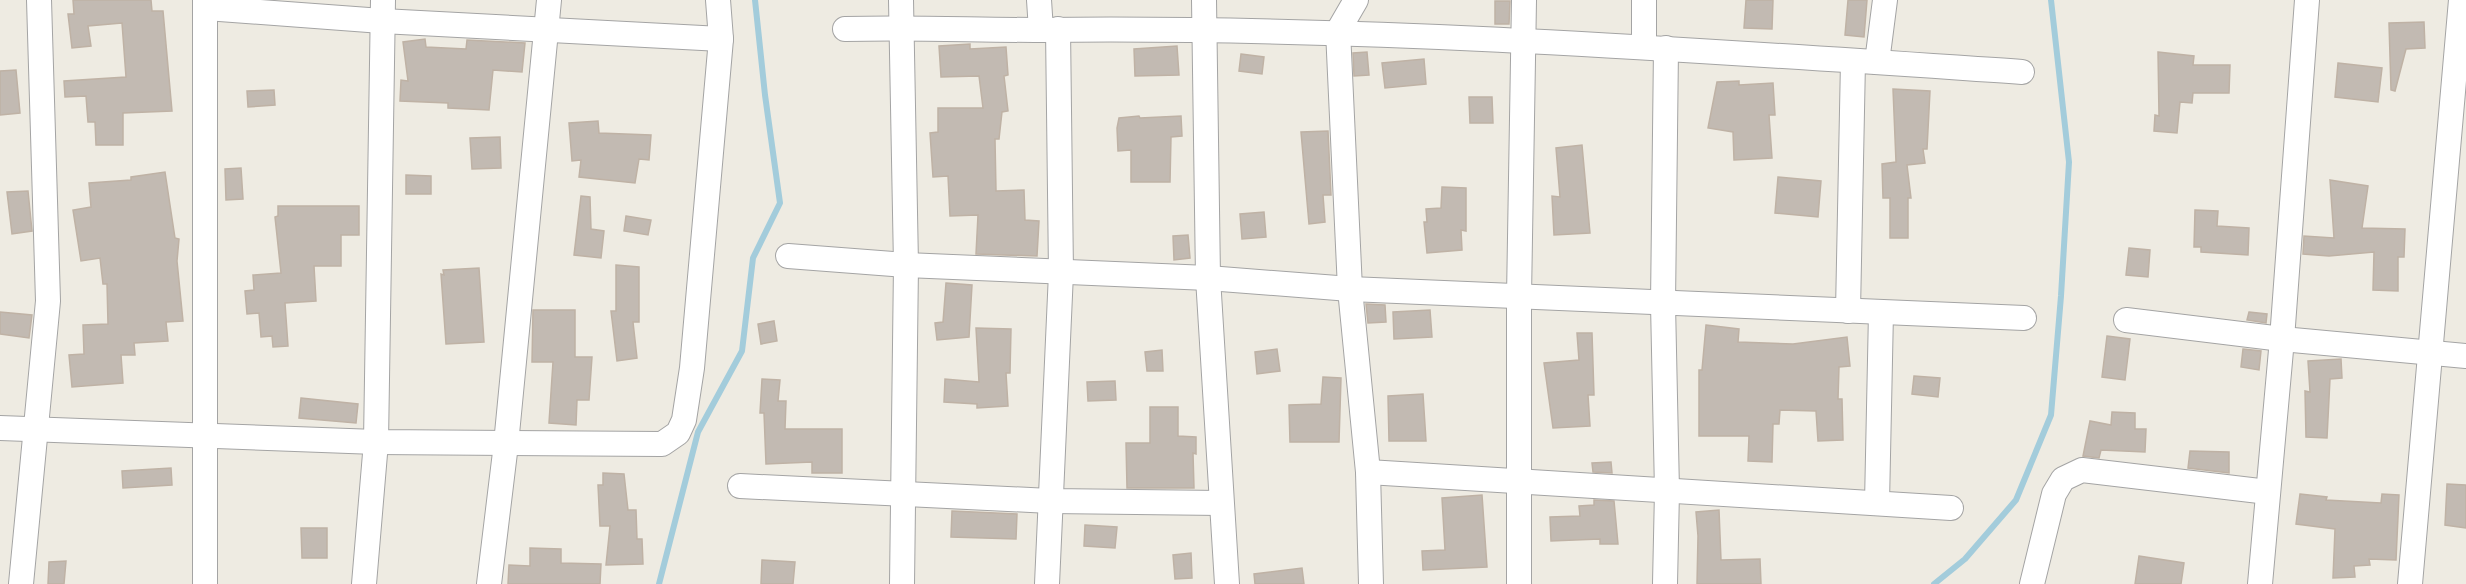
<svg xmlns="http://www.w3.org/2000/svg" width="2466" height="584" viewBox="0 0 2466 584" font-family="Mulish,sans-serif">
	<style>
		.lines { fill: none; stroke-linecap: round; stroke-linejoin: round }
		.stream { stroke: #a3ccdb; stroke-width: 6 }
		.building { fill: #c2bab2; stroke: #bfb2a5; stroke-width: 1.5 }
		.minor-casing { stroke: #a4a4a4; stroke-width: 26 }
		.minor { stroke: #fff; stroke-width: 24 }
	</style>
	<rect width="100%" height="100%" fill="#eeebe2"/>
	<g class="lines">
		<g class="stream">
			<path d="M659 584 698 432 742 351 753 258 780 203 765 95 755 0"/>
			<path d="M1934 584 1965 559 2016 500 2051 415 2061 296 2069 162 2051 0"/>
		</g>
	</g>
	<g class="building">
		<path d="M73 0H151L152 11H163L172 111 123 113V145H96L95 122H88L86 96 65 97 64 81 126 77 122 23 88 26 91 46 72 48 68 14H74Z"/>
		<path d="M1746 0H1773L1772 29 1744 28Z"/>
		<path d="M1848 0H1867L1864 37 1845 35Z"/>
		<path d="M1495 1H1510L1509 24H1495Z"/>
		<path d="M2424 22 2425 48 2406 49 2395 91 2391 90 2389 23Z"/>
		<path d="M425 39 426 47 466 49 467 40 525 43 522 72 493 70 489 110 448 108V103L400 101 401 80 408 81 403 42Z"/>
		<path d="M970 44V49L1006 47 1008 75 1004 76 1008 111 1002 112 999 139H995L996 191 1024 190 1025 220 1039 221 1037 256 976 254 978 215 950 216 948 176 933 177 930 133 938 132V108H983L979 76 941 77 939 46Z"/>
		<path d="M1177 46 1179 75 1135 76 1134 49Z"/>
		<path d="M1367 52 1369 75 1354 76 1353 53Z"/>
		<path d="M2158 52 2194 56 2193 65H2230L2229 93H2193L2192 103 2180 102 2177 133 2154 131 2155 115 2159 116Z"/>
		<path d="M1241 54 1264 57 1262 74 1239 71Z"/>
		<path d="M1424 59 1426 84 1385 88 1382 63Z"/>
		<path d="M2338 63 2382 68 2378 102 2335 97Z"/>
		<path d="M16 70 20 113 0 115V71Z"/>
		<path d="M1739 81V85L1773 83 1775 115H1769L1772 158 1734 160 1733 132 1708 128 1717 82Z"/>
		<path d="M1893 89 1930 91 1927 149H1923L1925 163 1907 165 1911 198H1908V238H1890V198H1883L1882 164 1896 162Z"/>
		<path d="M274 90 275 105 248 107 247 91Z"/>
		<path d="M1469 97H1492L1493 123H1470Z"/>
		<path d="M1139 116 1140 118 1181 116 1182 136 1171 137 1170 182H1131V150L1118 151 1117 128 1119 118Z"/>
		<path d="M598 121 599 133 651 135 649 160 639 159 635 183 579 177 581 160 572 161 569 123Z"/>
		<path d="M1328 131 1331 195H1323L1325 222 1309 224 1301 132Z"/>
		<path d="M500 137 501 168 472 169 470 138Z"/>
		<path d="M1582 145 1590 233 1554 235 1552 196 1560 197 1556 148Z"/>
		<path d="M241 168 243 199 226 200 225 169Z"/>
		<path d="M165 172 175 238 179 239 177 261 183 321 166 322 168 341 134 343 135 355H121L123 383 72 387 69 355 84 354 83 325 108 324 107 284H103L100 258 81 261 73 210 91 207 89 183 131 180V177Z"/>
		<path d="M406 175 431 176V194H406Z"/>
		<path d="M1778 177 1821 181 1818 217 1775 213Z"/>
		<path d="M2330 180 2368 186 2362 228 2405 229 2404 257H2398V291L2373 290 2374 252 2329 256 2303 254 2304 236 2334 238Z"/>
		<path d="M1442 187 1466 188V231L1461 230 1462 250 1427 253 1424 222H1427L1426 209 1441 208Z"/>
		<path d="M28 191 32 231 12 234 7 192Z"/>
		<path d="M581 196 590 197 591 229 604 231 601 258 574 255Z"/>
		<path d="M278 206H359V235H341V266H314L316 301 285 303 288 346 273 347 272 336 261 337 259 313 247 314 245 291 254 290 253 275 281 273 275 217 278 216Z"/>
		<path d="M2195 210 2218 211 2217 226 2249 228 2248 255 2201 252V247H2194Z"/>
		<path d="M1264 212 1266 237 1242 239 1240 214Z"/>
		<path d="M626 216 651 220 648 235 624 231Z"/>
		<path d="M1188 235 1190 258 1174 260 1173 236Z"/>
		<path d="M2129 248 2150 250 2148 277 2126 275Z"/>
		<path d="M616 265 639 267V322H633L637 358 617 361 611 311H616Z"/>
		<path d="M479 268 484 342 446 344 441 274 444 275 443 270Z"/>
		<path d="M946 283 972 285 969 337 937 340 935 323 943 322Z"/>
		<path d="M1366 304 1385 305 1386 322 1368 323Z"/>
		<path d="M533 310H575V357H592L589 400H577L576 425 549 423 553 362H532Z"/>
		<path d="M1430 310 1432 337 1394 339 1393 312Z"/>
		<path d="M0 312 32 315 29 338 0 334Z"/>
		<path d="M2249 312 2267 314 2266 323 2247 320Z"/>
		<path d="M774 321 777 341 761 344 758 324Z"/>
		<path d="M1706 325 1739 329 1738 342 1793 344 1847 337 1850 366 1839 367 1838 399H1842L1843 440 1818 441 1816 411 1780 410 1779 424H1773L1772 462 1748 461 1749 436H1699V370H1702Z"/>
		<path d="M976 328 1011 329 1010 373H1006L1008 406 977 408V404L944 402 945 379 979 382Z"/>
		<path d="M1577 333H1592L1594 395H1588L1590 426 1553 428 1544 363 1579 360Z"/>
		<path d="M2107 336 2130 339 2125 380 2102 377Z"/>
		<path d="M1277 349 1280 371 1257 374 1255 352Z"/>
		<path d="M2243 349 2261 351 2259 370 2241 367Z"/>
		<path d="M1162 350 1163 371H1147L1145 352Z"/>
		<path d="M2341 359 2342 378 2330 379 2327 438 2306 437 2305 391 2310 392 2308 361Z"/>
		<path d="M1914 376 1940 378 1938 397 1912 394Z"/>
		<path d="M1323 377 1341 378 1339 442H1290L1289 405 1321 404Z"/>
		<path d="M762 379 780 380 778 401H786L785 429H842V473H812V462L766 464 764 413H760Z"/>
		<path d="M1115 381 1116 400 1088 401 1087 382Z"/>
		<path d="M1423 394 1426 441H1389L1388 396Z"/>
		<path d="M301 398 358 404 356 423 299 418Z"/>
		<path d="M1150 407H1178V436L1196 437V454L1193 453 1194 488H1127L1126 443H1150Z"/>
		<path d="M2112 412 2135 413V429H2146L2145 452 2101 450 2099 458 2083 456 2090 421 2111 425Z"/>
		<path d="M2190 451 2229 452V473L2188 468Z"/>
		<path d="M1611 462 1612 473 1593 472 1592 463Z"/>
		<path d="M171 468 172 485 123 488 122 471Z"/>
		<path d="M603 473 624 474 628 510H636L637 539H642L643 564 606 565 610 526H600L598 485H603Z"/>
		<path d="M2447 484 2466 485V528L2445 525Z"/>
		<path d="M2300 494 2327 497 2326 500 2381 503 2382 494 2399 495 2396 560 2369 559 2370 565 2354 566 2355 577 2333 578 2335 529 2296 524Z"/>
		<path d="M1482 495 1487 567 1423 570 1422 551 1445 550 1442 498Z"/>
		<path d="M1594 500 1614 501 1618 544H1600V539L1551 541 1550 517 1580 516 1579 506 1594 505Z"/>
		<path d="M1719 510 1721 560 1760 559 1761 584H1697L1698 536 1696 512Z"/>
		<path d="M952 511 1017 514 1016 539 951 537Z"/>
		<path d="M1085 525 1117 527 1115 548 1084 546Z"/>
		<path d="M301 528H327V558H302Z"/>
		<path d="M530 548 561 549V563L601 564 600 584H508L509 565 530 566Z"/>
		<path d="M1191 553 1192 578 1175 579 1173 555Z"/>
		<path d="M2139 556 2184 563 2181 584H2135Z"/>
		<path d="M762 560 795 562 793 584H761Z"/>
		<path d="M66 561 64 584H48L49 562Z"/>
		<path d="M1302 568 1304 584H1255L1254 574Z"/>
	</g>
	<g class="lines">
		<g class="minor-casing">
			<g id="minor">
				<path d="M205 0V584"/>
				<path d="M901 0 906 265 902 584"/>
				<path d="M1039 0 1041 30"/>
				<path d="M1204 0 1208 278 1227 584"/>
				<path d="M1356 0 1338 31 1350 289 1368 472 1371 584"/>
				<path d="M206 8 382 21 721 39"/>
				<path d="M845 29C910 27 975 30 1040 30 1368 26 1695 50 2022 72"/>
				<path d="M1644 47V0"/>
				<path d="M1877 62 1885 0"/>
				<path d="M788 256 906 265 1208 278 1350 289 2024 318"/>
				<path d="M1848 311 1853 61"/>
				<path d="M2126 320 2282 339 2466 356"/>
				<path d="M0 428 376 442 662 444 678 433 684 420 692 368 721 39 718 0"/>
				<path d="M1368 472 1951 508"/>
				<path d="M740 486 1050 501 1221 503"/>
				<path d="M1877 503 1881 312"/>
				<path d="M21 584 48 301 39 0"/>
				<path d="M364 584 376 442 383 0"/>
				<path d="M489 584 506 444 549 0"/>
				<path d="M1047 584 1061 273 1058 29"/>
				<path d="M1519 584V297L1524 0"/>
				<path d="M1665 584 1667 491 1663 304 1666 48"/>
				<path d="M2032 584 2054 494 2063 479 2082 470 2268 492"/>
				<path d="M2260 584 2282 339 2307 0"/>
				<path d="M2410 584 2461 0"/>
			</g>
		</g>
		<use href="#minor" class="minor"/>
	</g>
</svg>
